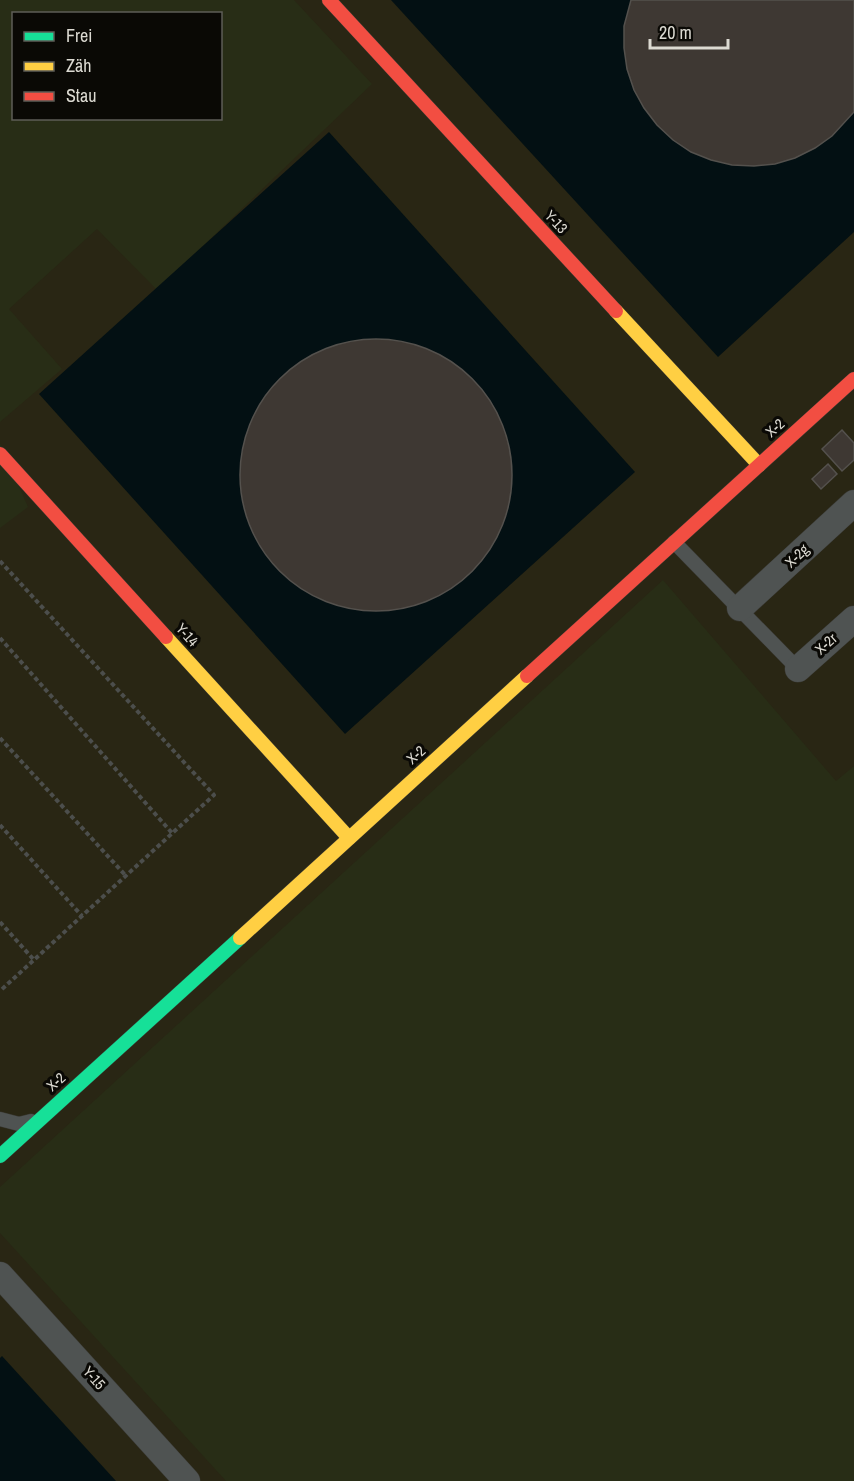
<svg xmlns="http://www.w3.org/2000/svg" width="854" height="1481" viewBox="0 0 854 1481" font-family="'Archivo Narrow',sans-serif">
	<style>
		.built { fill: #292614; fill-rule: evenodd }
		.green { fill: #282d16; fill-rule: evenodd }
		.water { fill: #031013 }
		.building { fill: #3e3833; stroke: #54514d; stroke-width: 1.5 }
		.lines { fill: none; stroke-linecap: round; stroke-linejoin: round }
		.lane-casing { stroke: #383731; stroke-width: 15 }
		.street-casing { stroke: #383731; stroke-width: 27 }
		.fast-casing { stroke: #383731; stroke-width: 15 }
		.slow-casing { stroke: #383731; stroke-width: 15 }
		.jam-casing { stroke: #383731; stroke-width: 15 }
		.path { stroke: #4c4e4c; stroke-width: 4; stroke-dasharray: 4.5 3; stroke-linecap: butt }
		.lane { stroke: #4f5352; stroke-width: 14 }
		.street { stroke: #4f5352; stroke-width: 26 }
		.fast { stroke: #16e098; stroke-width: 14 }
		.slow { stroke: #ffcf43; stroke-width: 14 }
		.jam { stroke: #f24e42; stroke-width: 14 }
		.labels { text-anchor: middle; stroke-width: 6; stroke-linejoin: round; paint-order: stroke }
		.street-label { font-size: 15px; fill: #dcdad2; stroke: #0a0905 }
	</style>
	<rect width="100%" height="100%" fill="#1e1d16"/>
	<path class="built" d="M0 0H854V1481H0ZM14 14H220V118H14Z"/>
	<g class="green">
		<path d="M0 0H294L372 84 157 290 97 229 9 309 62 369 0 422ZM14 14H220V118H14Z"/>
		<path d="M0 443 28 507 0 528Z"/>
		<path d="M663 580 836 781 854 766V1481H226L0 1233V1187Z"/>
	</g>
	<g class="water">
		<path d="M391 0H854V232L718 357Z"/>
		<path d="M329 132 635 472 345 734 39 394Z"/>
		<path d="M2 1356 116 1481H0V1358Z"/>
	</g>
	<g class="building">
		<path d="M631 0H854V112L832 136 815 148 795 158 775 164 754 166 732 165 711 160 691 152 673 140 657 125 644 108 634 90 627 69 624 48V26Z"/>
		<circle cx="376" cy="475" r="136"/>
		<path d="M842 430 854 443V460L842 471 822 449Z"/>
		<path d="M828 464 837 474 821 489 812 479Z"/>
	</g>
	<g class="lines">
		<g class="lane-casing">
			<g id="lane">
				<path d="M674 542 798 669"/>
				<path d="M0 1119 19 1124 31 1121"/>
			</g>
		</g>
		<g class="street-casing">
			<g id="street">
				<path d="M740 608 854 503"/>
				<path d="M798 669 854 619"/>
				<path d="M0 1275 187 1481"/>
			</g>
		</g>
		<g class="fast-casing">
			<path id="fast" d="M0 1156 240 938"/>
		</g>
		<g class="slow-casing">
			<g id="slow">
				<path d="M616 311 759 465"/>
				<path d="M166 637 349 838"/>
				<path d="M240 938 527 676"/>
			</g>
		</g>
		<g class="jam-casing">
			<g id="jam">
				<path d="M329 0 616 311"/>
				<path d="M0 454 166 637"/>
				<path d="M527 676 854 379"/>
			</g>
		</g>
		<g class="path">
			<path d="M0 561 214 795 0 991"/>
			<path d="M0 638 172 833"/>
			<path d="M0 738 126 876"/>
			<path d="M0 825 82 916"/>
			<path d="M0 922 34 960"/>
		</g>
		<use href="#lane" class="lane"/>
		<use href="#street" class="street"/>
		<use href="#fast" class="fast"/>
		<use href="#slow" class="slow"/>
		<use href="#jam" class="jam"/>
	</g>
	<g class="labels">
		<g class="street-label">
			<text transform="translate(556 222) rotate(47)" y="5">Y-13</text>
			<text transform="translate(775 428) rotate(-42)" y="5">X-2</text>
			<text transform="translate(797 556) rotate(-43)" y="5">X-2g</text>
			<text transform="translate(187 635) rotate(48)" y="5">Y-14</text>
			<text transform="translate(826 644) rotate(-42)" y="5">X-2r</text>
			<text transform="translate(416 755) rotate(-42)" y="5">X-2</text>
			<text transform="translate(56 1082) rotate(-42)" y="5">X-2</text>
			<text transform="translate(94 1378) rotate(48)" y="5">Y-15</text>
		</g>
	</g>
	<rect x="12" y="12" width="210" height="108" fill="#0a0905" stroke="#5e5d57" stroke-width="1.5"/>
	<rect x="24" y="32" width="30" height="9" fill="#16e098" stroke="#5e5d57" stroke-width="1.5"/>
	<text x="66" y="42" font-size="18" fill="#dcdad2">Frei</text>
	<rect x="24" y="62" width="30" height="9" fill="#ffcf43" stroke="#5e5d57" stroke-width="1.5"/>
	<text x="66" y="72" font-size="18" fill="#dcdad2">Zäh</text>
	<rect x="24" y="92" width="30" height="9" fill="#f24e42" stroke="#5e5d57" stroke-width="1.5"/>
	<text x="66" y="102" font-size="18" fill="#dcdad2">Stau</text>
	<path d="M650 39v9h78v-9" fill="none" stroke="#dcdad2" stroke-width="3"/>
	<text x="659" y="39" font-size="18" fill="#dcdad2" stroke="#0a0905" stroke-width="4.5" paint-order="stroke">20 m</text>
</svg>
